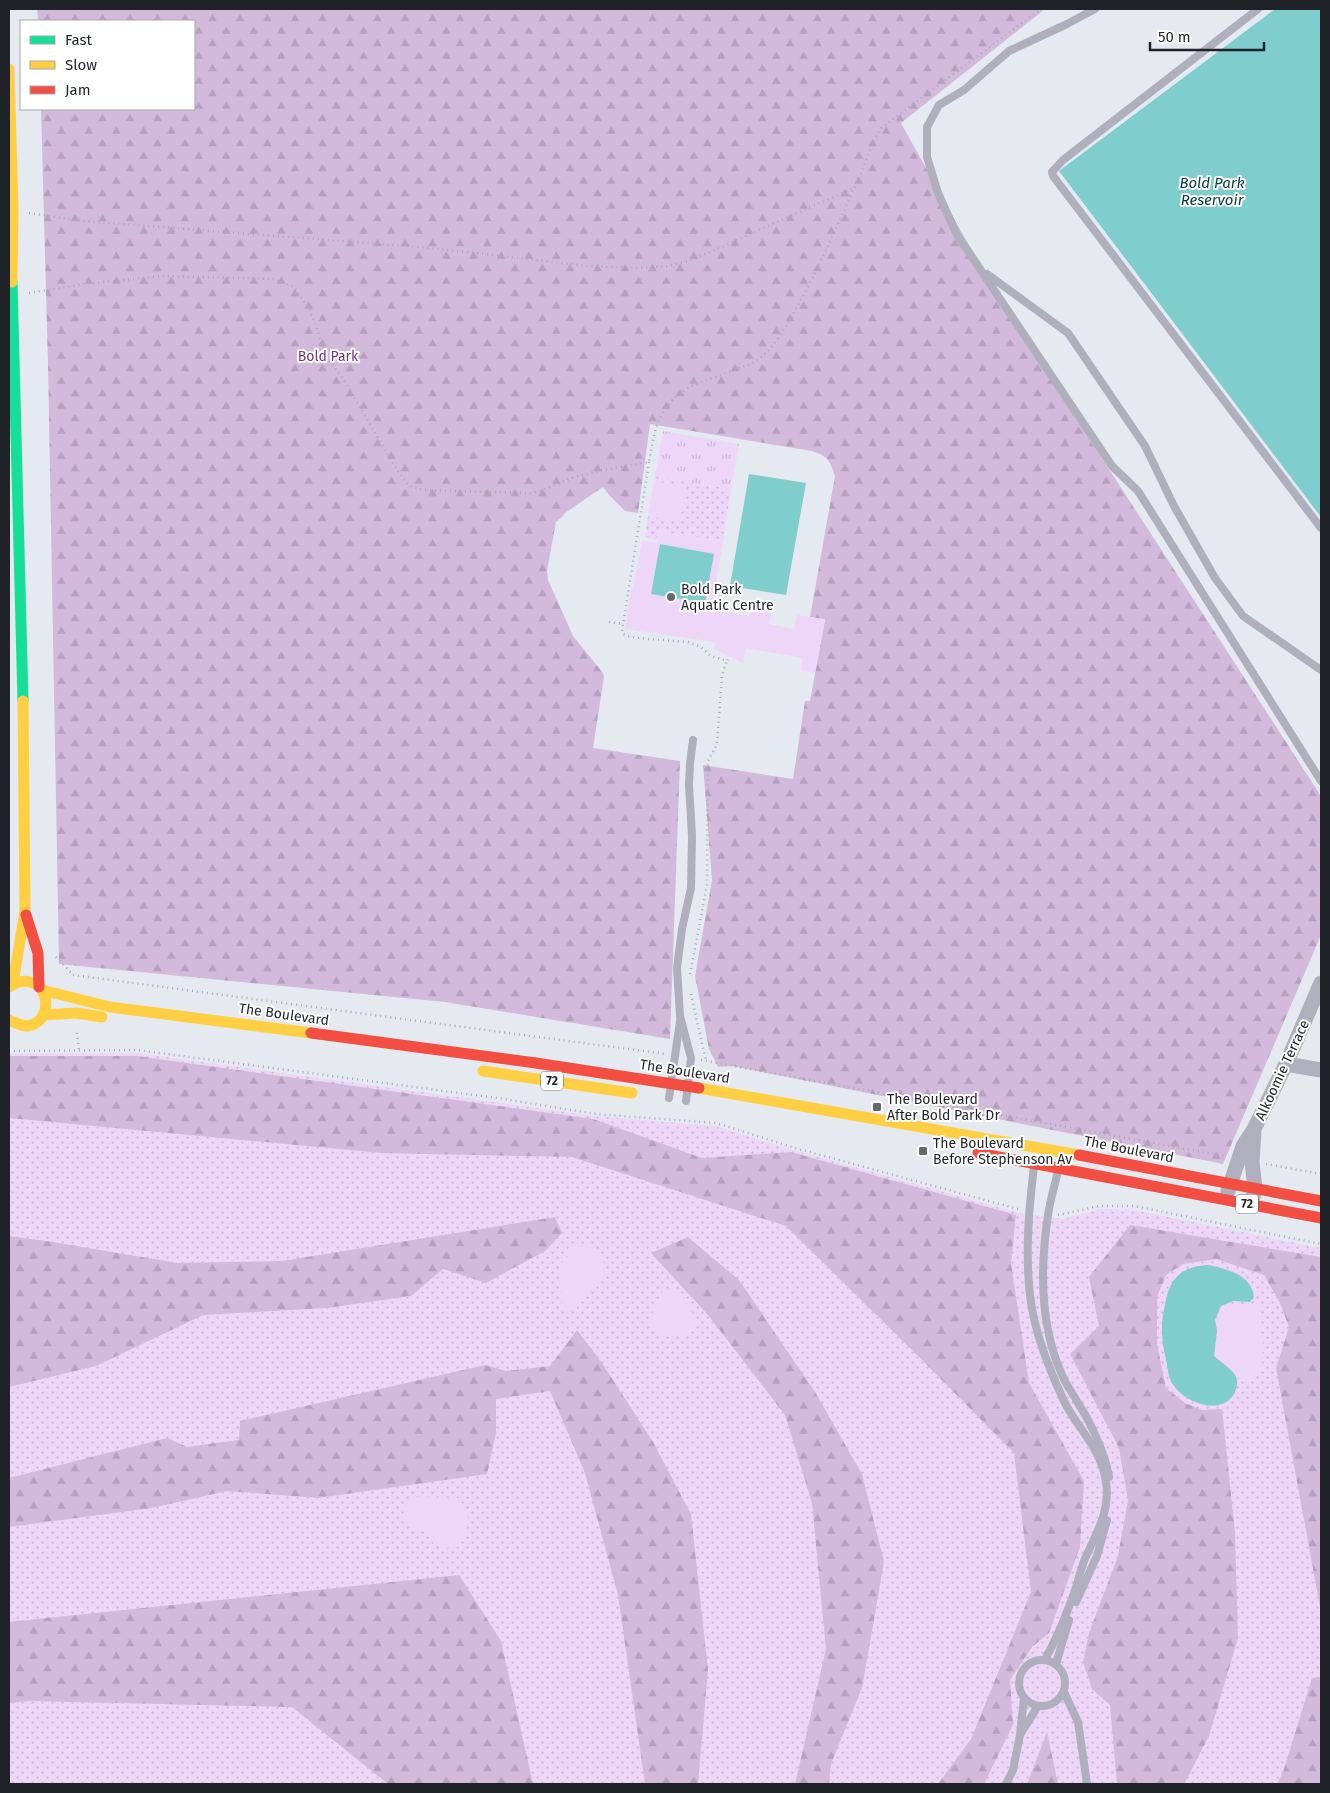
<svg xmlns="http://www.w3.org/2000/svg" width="1330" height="1793" viewBox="0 0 1330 1793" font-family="'Fira Sans',sans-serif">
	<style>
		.grass { fill: url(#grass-dots) }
		.forest { fill: url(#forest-firs) }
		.park { fill: url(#park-tufts) }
		.garden { fill: #eed6f8 }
		.water { fill: #7fcdcc }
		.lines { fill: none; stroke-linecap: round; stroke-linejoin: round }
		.path { stroke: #a9a9b4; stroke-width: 2.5; stroke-dasharray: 1 4; stroke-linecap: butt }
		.lane { stroke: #afafbe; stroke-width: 8 }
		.street { stroke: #afafbe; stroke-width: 15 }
		.fast { stroke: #16e098; stroke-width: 11 }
		.slow { stroke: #ffcf43; stroke-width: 11 }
		.jam { stroke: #f24e42; stroke-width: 11 }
		.poi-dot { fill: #64696e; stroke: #fff; stroke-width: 2 }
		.labels { text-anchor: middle; stroke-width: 4; stroke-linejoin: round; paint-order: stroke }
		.shield { fill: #fff; stroke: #626568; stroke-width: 1 }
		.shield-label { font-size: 12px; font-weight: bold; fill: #1f2328 }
		.park-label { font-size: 14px; fill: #72357c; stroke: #fff }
		.poi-label { font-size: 14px; fill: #1f2328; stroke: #fff; text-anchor: start }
		.street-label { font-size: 14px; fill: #1f2328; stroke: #fff }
		.water-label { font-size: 15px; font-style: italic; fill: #063b3a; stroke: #fff }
	</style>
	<defs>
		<pattern id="grass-dots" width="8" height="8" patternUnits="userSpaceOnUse" patternTransform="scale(1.25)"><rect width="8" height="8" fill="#eed6f8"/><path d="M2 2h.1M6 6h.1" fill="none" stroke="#ccb7d5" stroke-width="1.8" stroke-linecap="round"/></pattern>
		<pattern id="forest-firs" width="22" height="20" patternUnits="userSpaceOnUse" patternTransform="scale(1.25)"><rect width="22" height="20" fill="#d3badd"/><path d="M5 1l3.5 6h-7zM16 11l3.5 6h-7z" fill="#b5a0be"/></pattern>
		<pattern id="park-tufts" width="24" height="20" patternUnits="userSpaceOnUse" patternTransform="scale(1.25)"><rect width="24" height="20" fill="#eed6f8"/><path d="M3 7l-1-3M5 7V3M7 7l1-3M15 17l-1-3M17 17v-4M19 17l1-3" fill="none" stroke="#ccb7d5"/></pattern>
	</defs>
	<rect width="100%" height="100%" fill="#e5eaf1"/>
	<g class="grass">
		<path d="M655 476 731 489 723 541 659 531 657 539 645 537 648 516 680 521 686 487 654 481Z"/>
		<path d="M136 1053 595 1116 715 1126 793 1150 1019 1213 1063 1219 1100 1209 1133 1210 1321 1248V1784H9V1054Z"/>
	</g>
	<g class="forest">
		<path d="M37 9H1045L901 123 998 298 1321 796V935L1223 1164 732 1066 718 1067 709 1049 695 976 712 880 703 765 793 779 805 701H810L825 620 810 617 835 476C830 460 827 456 812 451L650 424 638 513 625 511 609 495 603 487 565 513 563 516 556 522 547 571 548 580 573 636 603 673 604 677 593 748 680 761 670 1039 445 1002 59 964 48 365 41 109H194V21H38Z"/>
		<path d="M9 1056H136L593 1119 702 1158 791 1152 1016 1215 1011 1263 1029 1383 1084 1481 1080 1547 1049 1633 1032 1647 1010 1680 1013 1725 984 1784H938L971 1739 1031 1592 1014 1453 918 1356 786 1226 572 1157 381 1153 9 1118Z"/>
		<path d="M555 1217 562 1233 545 1251 486 1283 443 1269 411 1296 327 1308 203 1315 96 1366 9 1387V1236L53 1242 177 1263 282 1261Z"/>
		<path d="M1130 1225 1321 1257V1612L1276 1368 1289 1327 1280 1303 1264 1275 1216 1259 1183 1264 1166 1275 1157 1297V1344L1166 1388 1185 1403 1202 1410 1222 1409 1235 1532 1238 1638 1209 1736 1184 1784H1117L1110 1705 1092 1689 1083 1662 1089 1633 1118 1556 1128 1500 1119 1448 1070 1354 1099 1326 1089 1277Z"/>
		<path d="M688 1237 739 1280 815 1392 862 1474 884 1562 862 1688 831 1764 829 1784H795L826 1649 812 1503 785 1415 708 1315 651 1253Z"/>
		<path d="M577 1330 600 1360 653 1442 691 1514 708 1670 698 1784H645L618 1595 585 1473 550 1391 496 1399V1433L487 1474 318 1498 227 1491 152 1508 9 1527V1478L167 1438 187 1447 239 1440 240 1421 485 1365 506 1371 550 1366Z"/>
		<path d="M459 1575 501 1641 533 1784H388L292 1707 30 1701 9 1703V1622Z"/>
		<path d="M1321 1677V1784H1277L1283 1772 1312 1678Z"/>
		<path d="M1047 1732 1058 1784H1027Z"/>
	</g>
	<path class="park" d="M663 431 739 444 731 489 655 476Z"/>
	<g class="garden">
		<path d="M654 481 686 487 680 522 648 516Z"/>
		<path d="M659 531 723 541 711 610 750 616 752 604 772 608 769 624 794 629 797 615 825 619 815 673 801 671 802 658 746 648 743 663 714 649 715 642 625 629 631 590H633L642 541 657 543Z"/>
		<path d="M588 1245C601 1252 610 1269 599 1282 596 1286 590 1288 586 1292 582 1297 579 1304 576 1309L570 1311 565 1308 562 1303 561 1264 576 1247Z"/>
		<path d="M675 1288 685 1298 697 1321C687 1339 657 1344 648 1322L664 1289Z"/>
		<path d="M1236 1304 1248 1306H1259L1260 1313 1258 1322 1263 1337 1262 1365 1251 1381 1237 1378C1232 1369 1222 1364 1214 1357L1218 1312 1226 1306Z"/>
		<path d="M411 1497 458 1498C473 1515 470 1529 458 1547L444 1548 433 1542 425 1532 409 1525 404 1518V1507Z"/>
	</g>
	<g class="water">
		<path d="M1275 9H1321V517L1059 171Z"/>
		<path d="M749 474 806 483 786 595 730 586Z"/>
		<path d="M660 544 714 554 705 603 651 594Z"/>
		<path d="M1209 1265C1228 1270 1251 1274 1254 1297L1250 1302 1233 1301 1221 1306 1215 1320 1217 1331 1214 1356C1221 1363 1233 1369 1236 1377 1238 1382 1237 1387 1235 1392 1223 1417 1186 1403 1174 1386 1169 1380 1168 1371 1167 1364 1161 1338 1160 1326 1166 1300 1171 1275 1185 1266 1209 1265Z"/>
	</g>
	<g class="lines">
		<g class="path">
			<path d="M29 213 83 221 432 248 587 266 639 268 669 266 689 261 727 245 763 228 854 188"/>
			<path d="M29 293 84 284 162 276 273 279 294 287 310 310 327 357 345 382 396 468 408 485 422 490 530 493C549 490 564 479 583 475 604 469 627 466 649 462 655 428 657 408 689 387L755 362C777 347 789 320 802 298 824 257 842 215 861 173 868 158 872 141 881 128L1041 9"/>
			<path d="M649 462 622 631 623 634 630 637 649 639 688 642 701 647 711 656 727 661 729 656"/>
			<path d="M609 622 624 624"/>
			<path d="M56 957 73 975"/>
			<path d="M690 974 707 885 708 761 717 744 722 676 725 665 727 661"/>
			<path d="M73 975 666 1054"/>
			<path d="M691 994 706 1061"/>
			<path d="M77 1033 79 1051"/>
			<path d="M9 1051 137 1050 497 1098 596 1114 716 1123 795 1148 1018 1209"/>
			<path d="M701 1060 1224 1156"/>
			<path d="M1266 1164 1321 1174"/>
			<path d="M1058 1215 1099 1206H1134L1321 1244"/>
		</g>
		<g class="lane">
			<path d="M1095 9 1067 24 1009 51 964 90 939 105 927 127V157L938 193 956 233 1112 466 1138 491 1321 781"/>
			<path d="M1258 9 1063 160 1052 172 1053 176 1321 528"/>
			<path d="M987 274 1068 333 1145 446 1174 506 1215 578 1243 616 1321 670"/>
			<path d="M669 1098 680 1021"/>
			<path d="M686 1101 691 1058 680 1016 677 968 682 929 691 888 692 836 689 785 690 763 693 740"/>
			<path d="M1034 1166C1029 1209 1025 1252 1030 1295 1034 1331 1048 1366 1063 1399 1077 1429 1101 1447 1106 1482 1111 1512 1095 1535 1084 1561 1079 1575 1076 1590 1070 1604 1063 1623 1055 1642 1045 1659"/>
			<path d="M1058 1171C1055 1185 1050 1200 1048 1215 1040 1268 1040 1328 1063 1377 1067 1386 1073 1394 1078 1403 1091 1423 1105 1453 1109 1477"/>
			<path d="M1076 1602 1097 1556 1107 1520"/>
			<circle cx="1042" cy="1683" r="23"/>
			<path d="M1056 1664 1069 1620"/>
			<path d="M1064 1692 1078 1722 1087 1784"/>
			<path d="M1021 1733 1038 1706"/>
			<path d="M1006 1784 1013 1770 1020 1735 1024 1698"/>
		</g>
		<g class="street">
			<path d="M1286 1064 1321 1070"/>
			<path d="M1228 1191 1243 1146 1254 1129 1286 1064 1321 983"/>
			<path d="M1253 1197 1255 1188 1252 1162 1254 1131"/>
		</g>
		<path class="fast" d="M12 282 23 701"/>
		<g class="slow">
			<path d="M9 69 13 211 12 282"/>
			<path d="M13 983 25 911 23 701"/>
			<path d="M9 987C16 982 23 980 31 982 50 988 51 1018 32 1025 24 1028 16 1023 9 1020"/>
			<path d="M42 990 110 1007 311 1033"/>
			<path d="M43 1015 76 1013 102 1017"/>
			<path d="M483 1071 632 1093"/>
			<path d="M699 1088 1079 1155"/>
		</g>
		<g class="jam">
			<path d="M26 915 38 953 39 987"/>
			<path d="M311 1033 536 1063 699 1088"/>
			<path d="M978 1153 1321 1218"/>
			<path d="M1079 1155 1321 1201"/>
		</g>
	</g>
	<g class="poi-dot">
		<circle cx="671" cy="597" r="5"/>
		<rect x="872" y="1102" width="10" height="10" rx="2.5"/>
		<rect x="918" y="1146" width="10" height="10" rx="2.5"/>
	</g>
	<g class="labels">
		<g class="shield">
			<rect x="541" y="1071.5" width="22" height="19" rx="4"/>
			<rect x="1236" y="1194.5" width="22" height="19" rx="4"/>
		</g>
		<g class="shield-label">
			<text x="552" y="1085">72</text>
			<text x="1247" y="1208">72</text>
		</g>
		<g class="park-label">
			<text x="328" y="361">Bold Park</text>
		</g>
		<g class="poi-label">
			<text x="681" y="594">Bold Park<tspan x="681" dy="16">Aquatic Centre</tspan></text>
			<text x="887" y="1104">The Boulevard<tspan x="887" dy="16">After Bold Park Dr</tspan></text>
			<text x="933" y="1148">The Boulevard<tspan x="933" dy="16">Before Stephenson Av</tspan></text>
		</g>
		<g class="street-label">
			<text transform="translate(284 1014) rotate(8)" y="5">The Boulevard</text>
			<text transform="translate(1282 1070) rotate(-65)" y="5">Alkoomie Terrace</text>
			<text transform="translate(685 1071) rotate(9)" y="5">The Boulevard</text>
			<text transform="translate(1129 1149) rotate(11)" y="5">The Boulevard</text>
		</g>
		<g class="water-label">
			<text x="1212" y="188">Bold Park<tspan x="1212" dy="17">Reservoir</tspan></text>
		</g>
	</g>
	<rect width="1330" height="1793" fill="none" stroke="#1f2328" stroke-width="20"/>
	<rect x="20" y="20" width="175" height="90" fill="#ffffff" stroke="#a5a7a9"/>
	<rect x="30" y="36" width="25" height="8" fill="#16e098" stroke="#a5a7a9"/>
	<text x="65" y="45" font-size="15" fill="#1f2328">Fast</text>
	<rect x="30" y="61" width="25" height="8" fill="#ffcf43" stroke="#a5a7a9"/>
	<text x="65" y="70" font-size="15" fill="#1f2328">Slow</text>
	<rect x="30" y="86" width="25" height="8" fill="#f24e42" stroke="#a5a7a9"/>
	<text x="65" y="95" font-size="15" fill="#1f2328">Jam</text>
	<path d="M1150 42v8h114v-8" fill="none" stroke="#1f2328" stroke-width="2.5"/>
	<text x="1158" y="42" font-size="15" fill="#1f2328" stroke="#ffffff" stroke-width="4" paint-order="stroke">50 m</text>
</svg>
